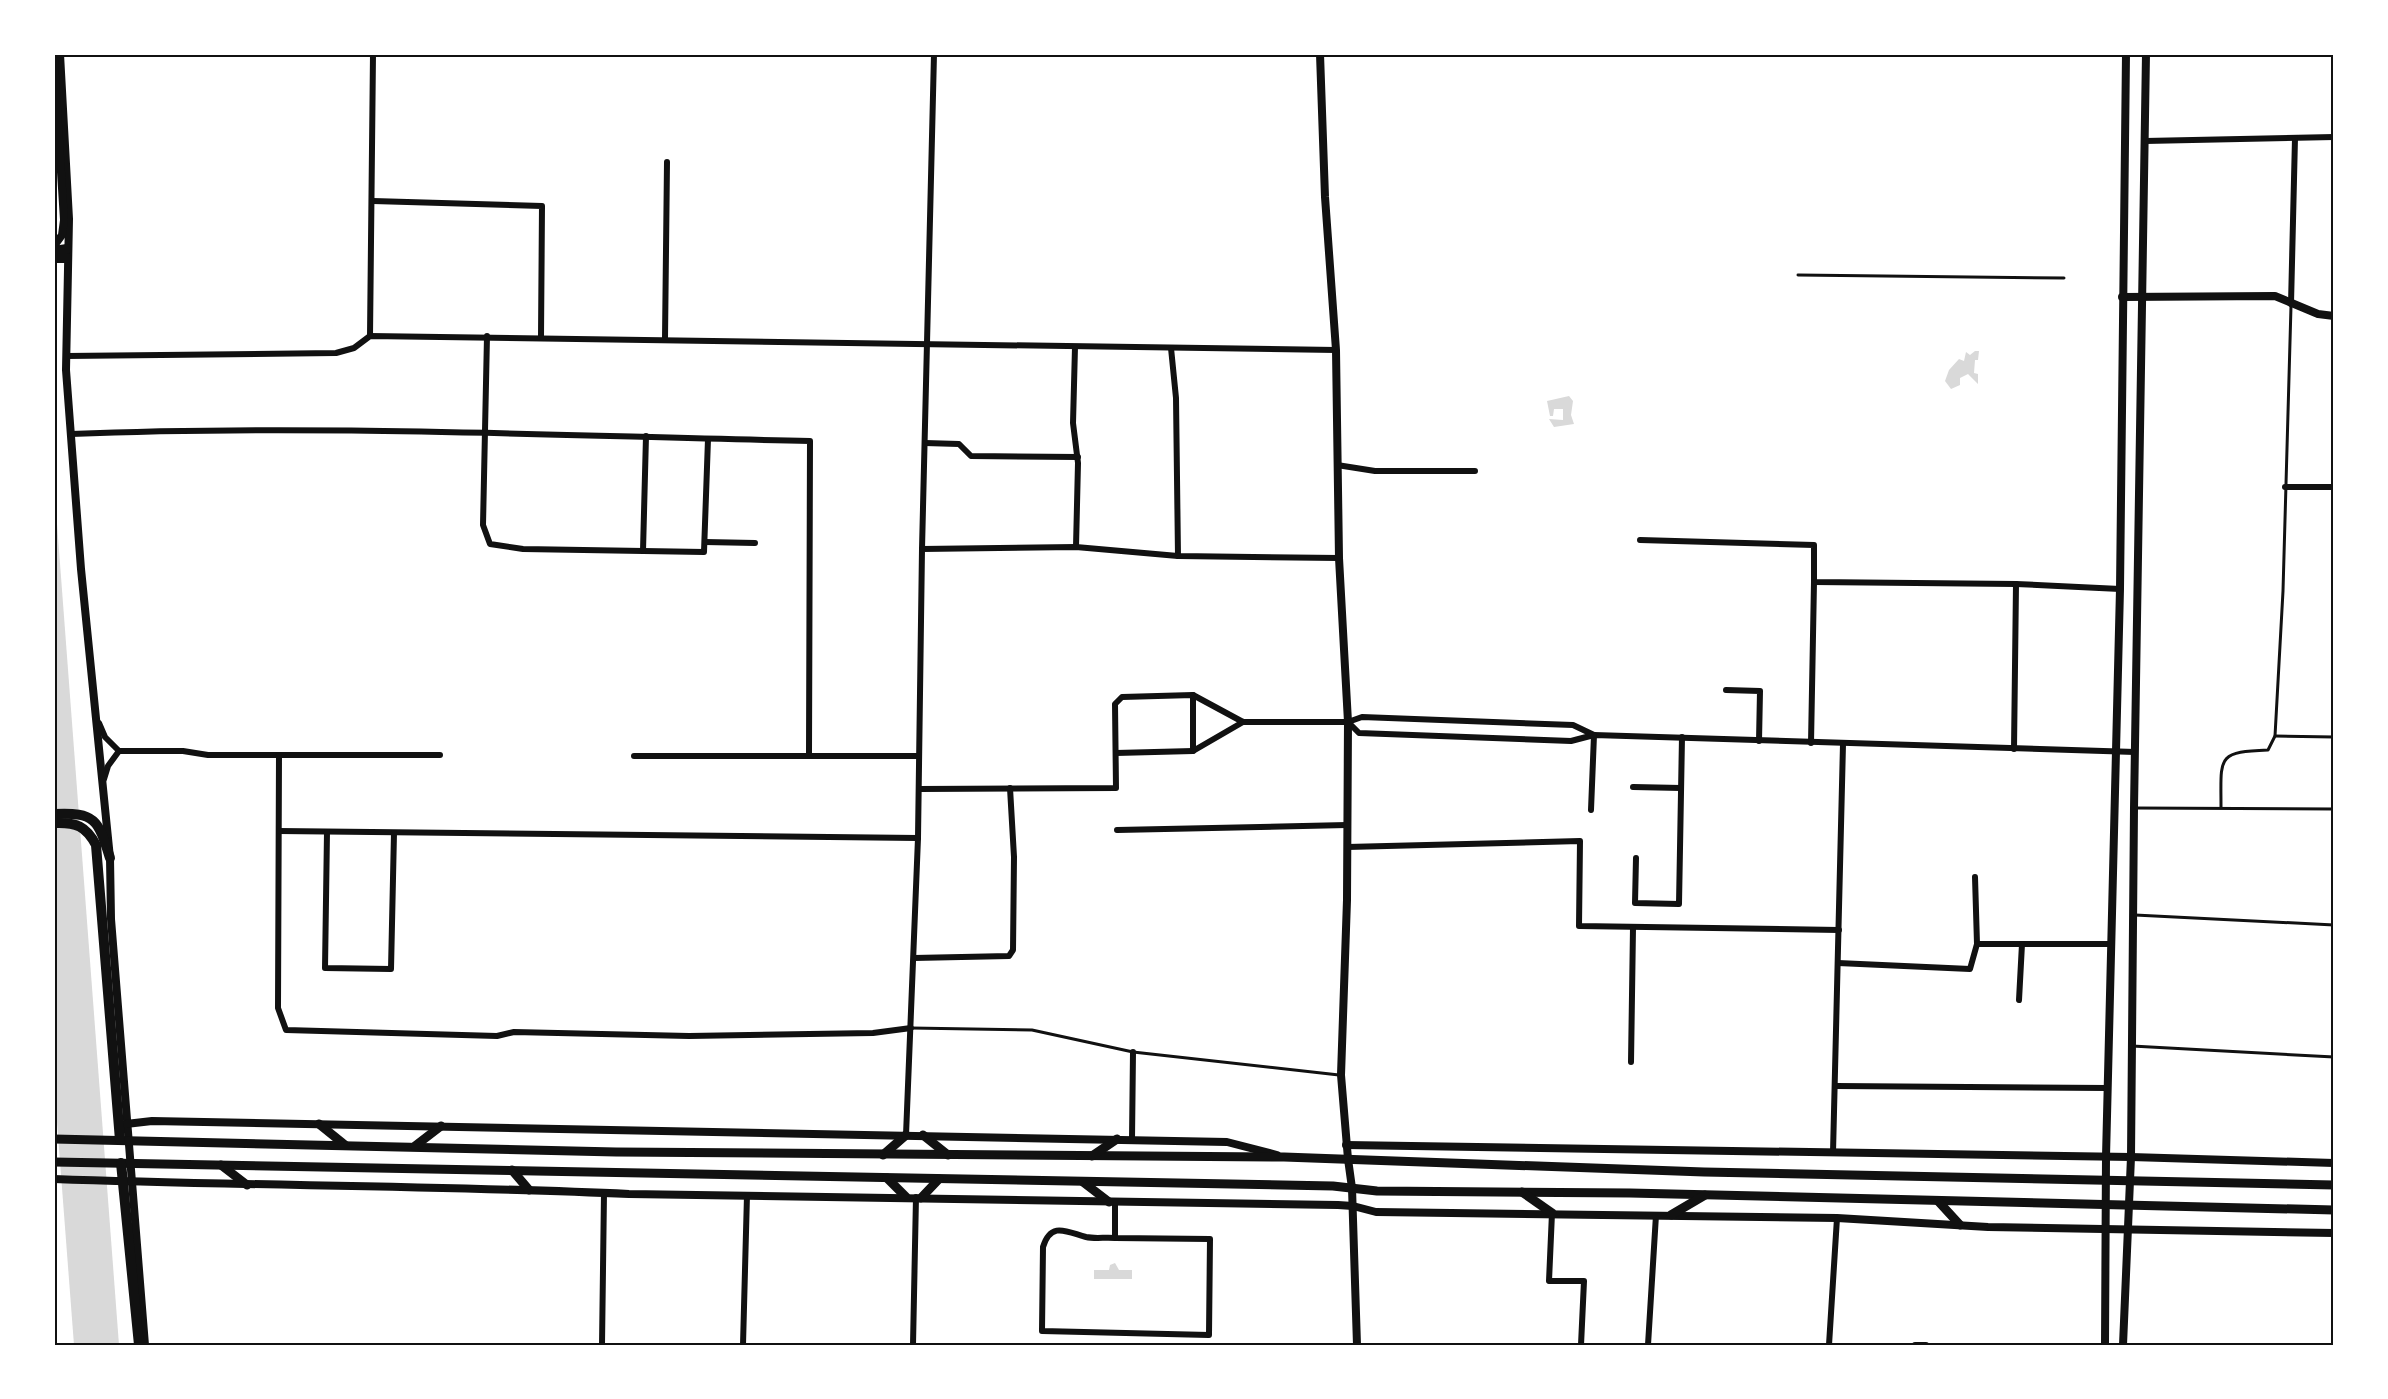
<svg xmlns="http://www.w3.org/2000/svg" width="2388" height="1399" viewBox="0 0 2388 1399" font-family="Ubuntu,sans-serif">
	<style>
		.water { fill: #d9d9d9 }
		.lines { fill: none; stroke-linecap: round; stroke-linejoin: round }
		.service { stroke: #111; stroke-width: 3 }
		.minor { stroke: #111; stroke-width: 6 }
		.tertiary { stroke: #111; stroke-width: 8 }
		.secondary { stroke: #111; stroke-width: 8 }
		.primary { stroke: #111; stroke-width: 9 }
		.trunk { stroke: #111; stroke-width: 10 }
		.neatline { fill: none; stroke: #111; stroke-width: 2 }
	</style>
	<rect width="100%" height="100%" fill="#fff"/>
	<g class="water">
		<path d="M1975 351H1979L1978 360H1975L1974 373 1978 374V384L1968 374 1960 378V385L1951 389 1945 381 1949 370 1959 359 1964 361 1966 352 1970 355Z"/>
		<path d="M1569 396 1573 401 1571 415 1574 424 1554 427 1549 419 1563 420V409H1554L1553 416H1550L1547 401Z"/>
		<path d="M54 484 119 1345H74L54 1083Z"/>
		<path d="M1115 1263 1119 1270H1132V1279H1094V1270H1109L1110 1265Z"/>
	</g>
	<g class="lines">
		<g class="service">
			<path d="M1798 275 2064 278"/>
			<path d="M2275 736 2334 737"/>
			<path d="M2221 807C2221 757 2216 752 2268 750L2275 736 2283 591 2291 306"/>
			<path d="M2135 808 2334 809"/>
			<path d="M2135 915 2334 925"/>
			<path d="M911 1028 1032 1030 1133 1052 1339 1075"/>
			<path d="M2132 1046 2334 1057"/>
		</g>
		<g class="minor">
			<path d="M2145 141 2334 137"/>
			<path d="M373 201 542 206 541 337"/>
			<path d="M2291 304 2295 138"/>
			<path d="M370 336 373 54"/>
			<path d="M487 336 483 525 490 544 523 549 704 552 708 439"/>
			<path d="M665 339 667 162"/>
			<path d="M1075 347 1073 423 1078 463 1076 547"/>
			<path d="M1171 348 1176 398 1178 556"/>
			<path d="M66 356 336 353 354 348 370 336 1336 350"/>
			<path d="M71 434C317 424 564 436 810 441L809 755"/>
			<path d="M925 443 959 444 971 456 1078 457"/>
			<path d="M1337 465 1375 471H1475"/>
			<path d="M2285 487H2334"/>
			<path d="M1640 540 1814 545V582L2016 584 2120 589"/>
			<path d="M705 542 755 543"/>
			<path d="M922 549 1076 547 1178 556 1339 558"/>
			<path d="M643 551 646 436"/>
			<path d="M1726 690 1760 691 1759 741"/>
			<path d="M1193 695V751L1243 722"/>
			<path d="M1348 722 1359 733 1571 741 1594 735 2135 752"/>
			<path d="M99 723 105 737 119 751H183L208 755H440"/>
			<path d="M1811 743 1814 582"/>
			<path d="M2014 749 2016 584"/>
			<path d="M1116 753 1193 751"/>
			<path d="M279 755 278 1008 286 1030 497 1036 514 1032 689 1036 873 1033 911 1028"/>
			<path d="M634 756H919"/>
			<path d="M104 779 108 766 119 751"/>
			<path d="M1633 787 1681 788"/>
			<path d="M919 789 1116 788 1115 704 1122 697 1193 695 1243 722H1348L1362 717 1573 725 1594 735"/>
			<path d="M1591 810 1594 735"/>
			<path d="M1117 830 1347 825"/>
			<path d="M279 831 918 838"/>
			<path d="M327 832 325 968 391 969 394 833"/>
			<path d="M1347 847 1580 841 1579 926 1839 930"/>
			<path d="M1636 858 1635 903 1679 904 1682 737"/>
			<path d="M1975 877 1977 944"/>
			<path d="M914 958 1009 956 1013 950 1014 857 1010 788"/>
			<path d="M1838 963 1970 969 1977 944H2111"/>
			<path d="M2019 1000 2022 944"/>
			<path d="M1631 1062 1633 928"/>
			<path d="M1836 1086 2108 1088"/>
			<path d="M906 1135 918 838 922 549 934 54"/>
			<path d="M1132 1139 1133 1052"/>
			<path d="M1833 1153 1843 744"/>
			<path d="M1552 1213 1549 1281H1584L1581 1345"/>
			<path d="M1115 1238C1106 1237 1095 1239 1086 1237 1067 1232 1051 1221 1043 1247L1042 1331 1209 1335 1210 1239 1115 1238V1202"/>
			<path d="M602 1345 604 1193"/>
			<path d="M743 1345 747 1195"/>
			<path d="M913 1345 916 1197"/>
			<path d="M1648 1345 1656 1215"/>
			<path d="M1829 1345 1837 1218"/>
			<path d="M1915 1345H1926"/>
		</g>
		<g class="tertiary">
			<path d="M60 54 69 219 66 370 81 569 110 858 111 919 145 1345"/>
			<path d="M1320 54 1325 197 1336 350 1339 558 1348 722 1347 900 1341 1075 1348 1159"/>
			<path d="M2122 297 2275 296 2318 314 2334 316"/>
			<path d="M126 1124 152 1121 1227 1142 1277 1155"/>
			<path d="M1346 1145 2131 1157 2334 1163"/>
			<path d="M54 1179C246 1186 438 1185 629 1194L1338 1205 1353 1206 1376 1212 1837 1218 1988 1227 2334 1233"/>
		</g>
		<g class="secondary">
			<path d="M54 60 64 220 62 235 54 246"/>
			<path d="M1348 1159 1352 1188 1357 1345"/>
			<path d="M2105 1345 2106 1157 2120 589 2126 54"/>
			<path d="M2123 1345 2131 1157 2134 808 2146 54"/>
		</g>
		<g class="primary">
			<path d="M319 1124 345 1145"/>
			<path d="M923 1135 948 1155"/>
			<path d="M54 1139 616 1152 1284 1157 1704 1172 2334 1185"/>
			<path d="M415 1146 441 1126"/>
			<path d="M883 1155 906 1135"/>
			<path d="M1092 1156 1117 1139"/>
			<path d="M54 1162 1333 1186 1377 1191 1630 1193 2334 1210"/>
			<path d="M221 1165 247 1185"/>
			<path d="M512 1170 529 1190"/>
			<path d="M887 1178 906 1197"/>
			<path d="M1083 1182 1109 1202"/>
			<path d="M1522 1192 1552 1213"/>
			<path d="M921 1198 939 1179"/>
			<path d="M1938 1201 1960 1225"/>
			<path d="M1671 1215 1705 1195"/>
		</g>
		<g class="trunk">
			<path d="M54 251 67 249"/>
			<path d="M54 258H67"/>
			<path d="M54 814C96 812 98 820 110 858"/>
			<path d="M54 823C76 822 86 826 96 845L120 1140"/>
			<path d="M121 1163 139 1345"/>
		</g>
	</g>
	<rect width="2388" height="1399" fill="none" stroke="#ffffff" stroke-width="111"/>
	<rect x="56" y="56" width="2276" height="1288" class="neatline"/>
</svg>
